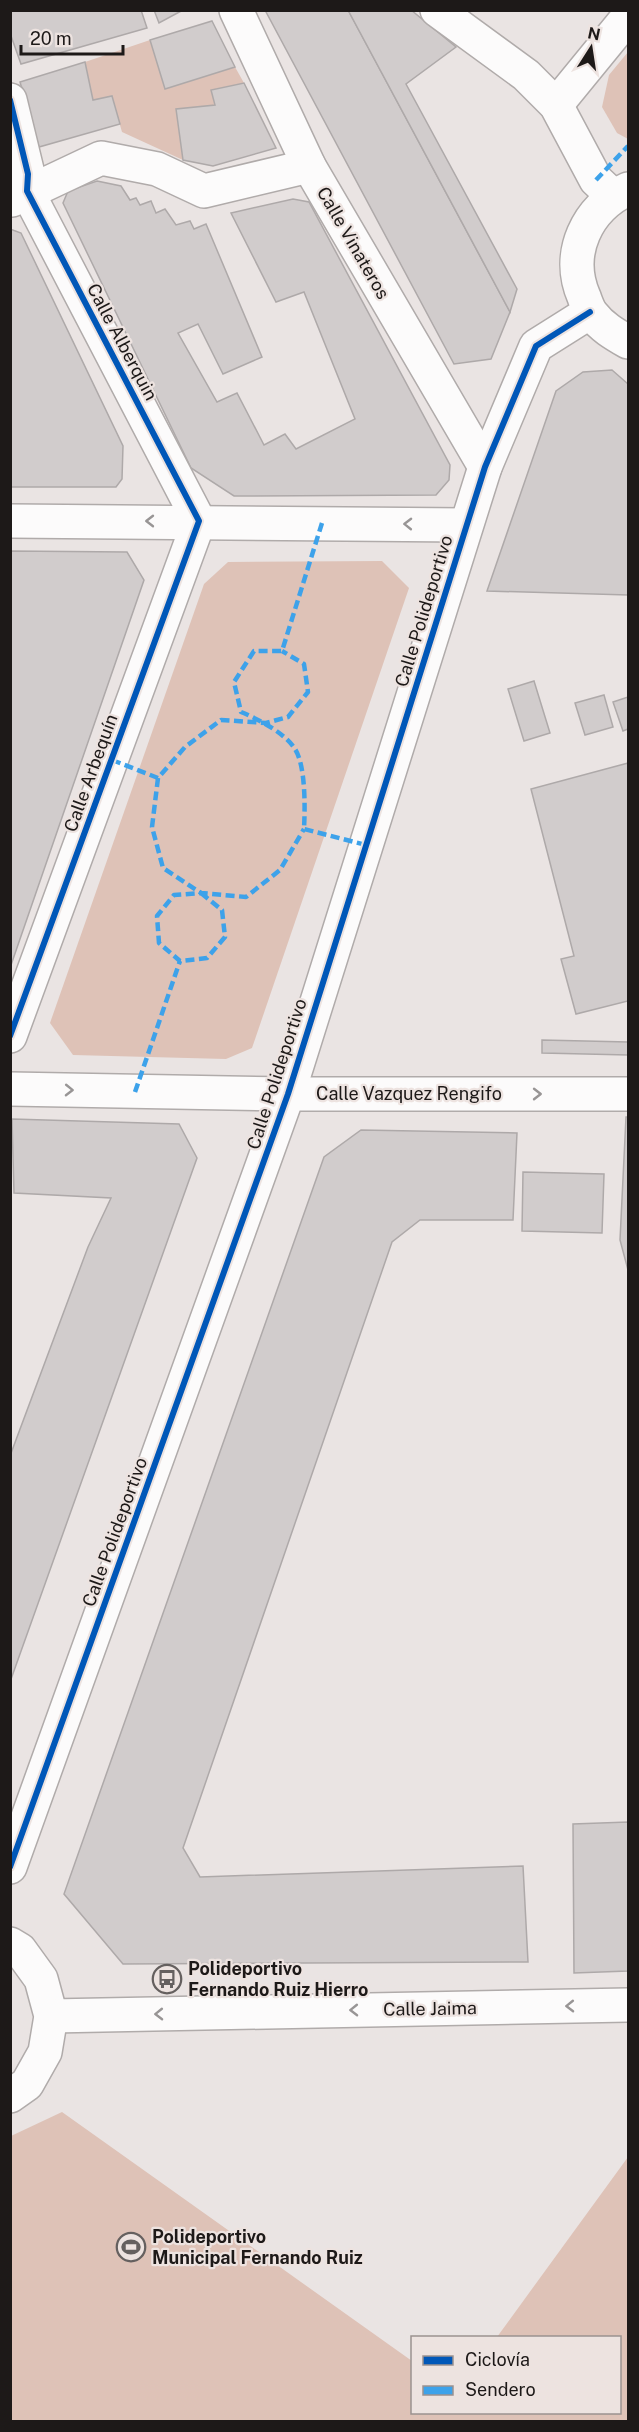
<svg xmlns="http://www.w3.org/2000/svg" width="639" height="2432" viewBox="0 0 639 2432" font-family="'Public Sans',sans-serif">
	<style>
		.green { fill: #dec2b7 }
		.building { fill: #d1cccc; stroke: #aea9a9; stroke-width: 1.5 }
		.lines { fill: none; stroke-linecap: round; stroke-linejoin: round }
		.minor-casing { stroke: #b0abaa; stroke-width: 36 }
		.minor { stroke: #fcfbfb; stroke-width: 33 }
		.quiet { stroke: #3da2ea; stroke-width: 4.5; stroke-dasharray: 9 4.5; stroke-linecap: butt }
		.cycleway-casing { stroke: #ede3e0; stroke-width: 10 }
		.cycleway { stroke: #0057b8; stroke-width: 6 }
		.oneway { stroke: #989595 }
		.labels { text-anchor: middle; stroke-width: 4.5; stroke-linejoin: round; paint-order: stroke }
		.street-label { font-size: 18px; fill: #1d1918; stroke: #ede3e0 }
		.poi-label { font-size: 18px; font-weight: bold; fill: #1d1918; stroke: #ede3e0; text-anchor: start }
	</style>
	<rect width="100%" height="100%" fill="#eae4e3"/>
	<g class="green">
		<path d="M150 40 165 89 235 67 244 83 211 90 215 105 176 109 183 160 122 132 112 97 93 100 85 62Z"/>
		<path d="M628 52V139L617 133 602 107 609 75Z"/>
		<path d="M382 561 409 588 252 1048 226 1059 73 1055 50 1023 204 584 228 562Z"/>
		<path d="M62 2112 412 2361V2412H620V2338L497 2337 628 2157V2421H11V2136Z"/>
	</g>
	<g class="building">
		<path d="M10 10H141L147 28 21 64 10 33Z"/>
		<path d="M154 10H183L159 23Z"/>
		<path d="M265 10H348L510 312 491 359 454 364Z"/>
		<path d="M348 10H411L456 47 406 84 517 289 510 312Z"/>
		<path d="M212 21 235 67 165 89 150 40Z"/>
		<path d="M85 62 93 100 112 96 120 124 39 147 20 82Z"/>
		<path d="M244 83 276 148 213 166 183 160 176 109 215 105 211 90Z"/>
		<path d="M97 181 121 186 130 200 136 198 140 205 151 201 156 213 165 209 176 225 190 221 194 229 206 224 262 357 223 374 198 324 178 333 217 402 237 393 264 445 285 434 296 449 355 419 304 292 276 302 231 213 293 199 309 202 450 465 449 480 436 495 234 496 191 468 63 203 68 191Z"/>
		<path d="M10 229 21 233 123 446 122 479 116 487H10Z"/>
		<path d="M612 370 628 384V595L487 591 556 391 583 372Z"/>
		<path d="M10 551 127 552 144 580 10 968Z"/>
		<path d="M534 681 550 733 524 741 508 689Z"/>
		<path d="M604 695 613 727 585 735 575 703Z"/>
		<path d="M628 697V729L623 731 613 702Z"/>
		<path d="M628 763V1001L576 1014 561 959 574 956 531 789Z"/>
		<path d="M542 1040 628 1042V1055L542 1053Z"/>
		<path d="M626 1117H628V1270L620 1240Z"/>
		<path d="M12 1119 179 1124 197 1158 10 1682V1456L88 1247 111 1198 14 1193Z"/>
		<path d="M361 1130 517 1133 513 1220H420L392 1242 183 1848 200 1877 523 1866 528 1962 123 1964 64 1894 324 1157Z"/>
		<path d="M523 1172 604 1174 602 1233 522 1231Z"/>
		<path d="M628 1822V1971L574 1973 573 1824Z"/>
	</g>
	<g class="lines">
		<g class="minor-casing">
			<g id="minor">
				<path d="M236 10 309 166 485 467"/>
				<path d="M437 10 526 75 556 105 596 180 613 196"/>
				<path d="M10 100 28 174 27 191 199 521 10 1036"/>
				<path d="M556 105 628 17"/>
				<path d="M628 189C587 208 565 253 584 297 586 302 588 309 592 314 602 327 614 334 628 342"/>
				<path d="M12 200 101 158 157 169 204 191 309 166"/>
				<path d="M10 521 466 525"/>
				<path d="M10 1089 288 1094H628"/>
				<path d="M10 1867 288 1094 485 467 536 346 590 312"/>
				<path d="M10 1944 20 1950 41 1979 51 2016 45 2052 27 2084 10 2096"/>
				<path d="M51 2016 628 2005"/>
			</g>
		</g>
		<use href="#minor" class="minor"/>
		<g class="quiet">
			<path d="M596 180 628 146"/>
			<path d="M322 523 282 651H254L234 682 241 712C258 719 285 733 295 749 306 766 305 810 304 829L366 845"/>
			<path d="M112 760 158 778 185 747 221 720 266 723 288 717 308 692 304 664 282 651"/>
			<path d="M158 778 152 827 163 868 201 893 246 897 280 870 304 829"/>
			<path d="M201 893 222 910 225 937 207 958 180 961 159 943 157 916 174 895Z"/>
			<path d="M135 1092 180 961"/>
		</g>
		<g class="cycleway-casing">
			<g id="cycleway">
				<path d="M10 100 28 174 27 191 199 521 10 1036"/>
				<path d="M10 1867 288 1094 485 467 536 346 590 312"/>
			</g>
		</g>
		<use href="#cycleway" class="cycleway"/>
	</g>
	<defs><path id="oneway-chevron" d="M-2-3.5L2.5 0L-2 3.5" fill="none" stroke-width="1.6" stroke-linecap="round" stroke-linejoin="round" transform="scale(1.5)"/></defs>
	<g class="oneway">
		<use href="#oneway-chevron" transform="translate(150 521) rotate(-180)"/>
		<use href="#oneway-chevron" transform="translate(408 524) rotate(-179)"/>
		<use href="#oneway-chevron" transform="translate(69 1090) rotate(1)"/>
		<use href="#oneway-chevron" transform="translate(537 1094)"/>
		<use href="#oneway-chevron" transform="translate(570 2006) rotate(179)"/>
		<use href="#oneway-chevron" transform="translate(354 2010) rotate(179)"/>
		<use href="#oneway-chevron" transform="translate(159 2014) rotate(179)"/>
	</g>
	<defs>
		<g id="bus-ring" transform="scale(1.5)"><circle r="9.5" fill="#ede3e0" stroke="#65605f" stroke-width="1.5"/><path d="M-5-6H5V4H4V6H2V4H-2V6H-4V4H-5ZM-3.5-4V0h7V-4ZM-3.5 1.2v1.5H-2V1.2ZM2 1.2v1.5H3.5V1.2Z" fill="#65605f"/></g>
		<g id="stadium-ring" transform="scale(1.5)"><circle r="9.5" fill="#ede3e0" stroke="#65605f" stroke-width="1.5"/><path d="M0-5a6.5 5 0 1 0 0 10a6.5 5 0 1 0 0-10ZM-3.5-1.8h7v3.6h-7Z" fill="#65605f"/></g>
	</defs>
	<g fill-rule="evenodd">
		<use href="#bus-ring" x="167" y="1979"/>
		<use href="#stadium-ring" x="131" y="2247"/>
	</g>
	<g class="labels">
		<g class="street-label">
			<text transform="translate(353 243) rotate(60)" y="6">Calle Vinateros</text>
			<text transform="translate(122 342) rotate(62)" y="6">Calle Alberquin</text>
			<text transform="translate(424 611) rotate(-73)" y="6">Calle Polideportivo</text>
			<text transform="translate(91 773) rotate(-70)" y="6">Calle Arbequín</text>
			<text transform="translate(277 1074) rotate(-72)" y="6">Calle Polideportivo</text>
			<text x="409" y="1100">Calle Vazquez Rengifo</text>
			<text transform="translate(115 1532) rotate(-70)" y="6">Calle Polideportivo</text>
			<text transform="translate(430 2009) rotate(-1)" y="6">Calle Jaima</text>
		</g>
		<g class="poi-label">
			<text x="188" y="1975">Polideportivo<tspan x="188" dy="21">Fernando Ruiz Hierro</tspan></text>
			<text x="152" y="2243">Polideportivo<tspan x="152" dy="21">Municipal Fernando Ruiz</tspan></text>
		</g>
	</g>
	<rect width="639" height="2432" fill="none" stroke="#1d1918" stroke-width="24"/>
	<rect x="411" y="2336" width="210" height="78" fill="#ede3e0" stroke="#9a9290" stroke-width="1.5"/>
	<rect x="423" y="2356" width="30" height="9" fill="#0057b8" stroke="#9a9290" stroke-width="1.5"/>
	<text x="465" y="2366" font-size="18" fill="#1d1918">Ciclovía</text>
	<rect x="423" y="2386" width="30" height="9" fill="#3da2ea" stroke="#9a9290" stroke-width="1.5"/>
	<text x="465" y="2396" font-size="18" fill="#1d1918">Sendero</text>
	<g transform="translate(591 48) rotate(12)" stroke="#ede3e0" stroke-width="4.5" paint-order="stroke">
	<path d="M0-4.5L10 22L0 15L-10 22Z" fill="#1d1918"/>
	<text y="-9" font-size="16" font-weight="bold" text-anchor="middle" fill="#1d1918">N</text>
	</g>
	<path d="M21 45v9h102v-9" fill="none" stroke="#1d1918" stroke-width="3"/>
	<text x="30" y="45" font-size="18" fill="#1d1918" stroke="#ede3e0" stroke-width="4.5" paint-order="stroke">20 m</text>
</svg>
